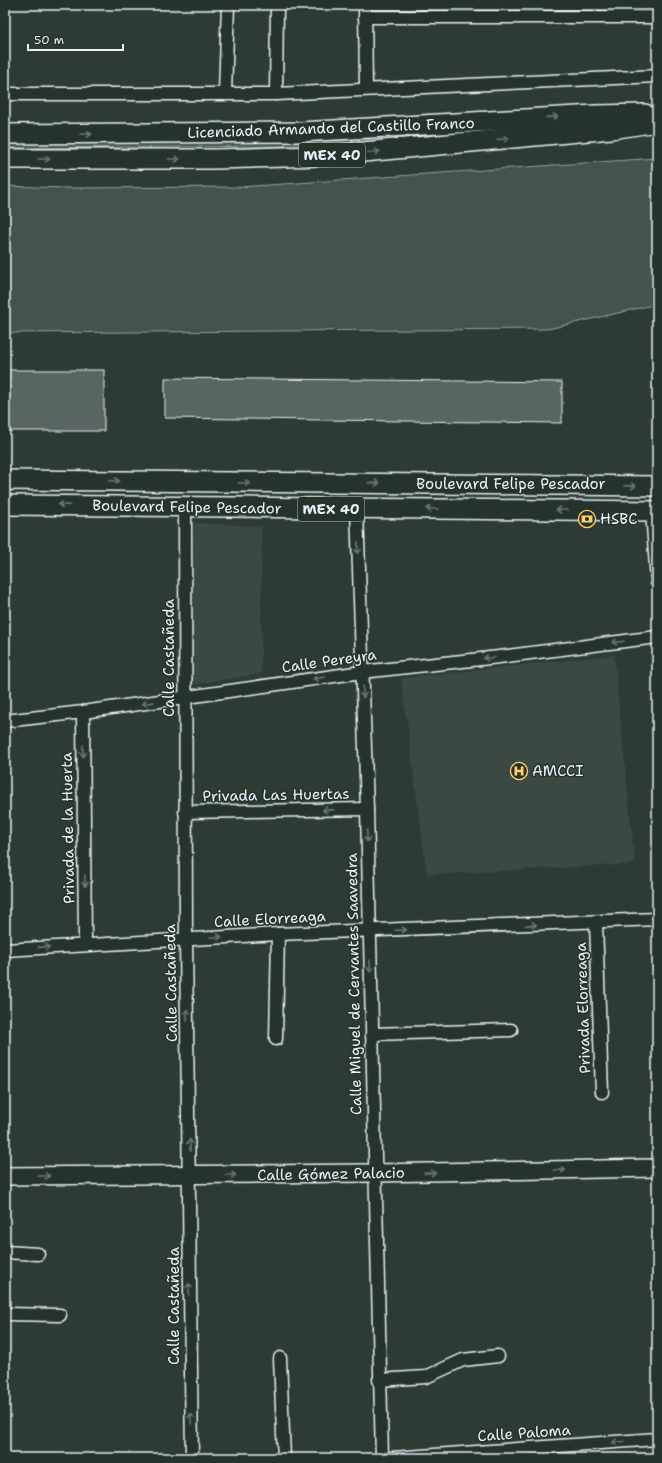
<svg xmlns="http://www.w3.org/2000/svg" width="662" height="1463" viewBox="0 0 662 1463" font-family="'Shantell Sans',sans-serif">
	<style>
		.built { fill: #3b4843 }
		.green { fill: #45524e; stroke: #96a2a3 }
		.building { fill: #596563; stroke: #e8f1f8 }
		.lines { fill: none; stroke-linecap: round; stroke-linejoin: round }
		.street-casing { stroke: #e8f1f8; stroke-width: 15 }
		.secondary-casing { stroke: #e8f1f8; stroke-width: 20 }
		.primary-casing { stroke: #e8f1f8; stroke-width: 22 }
		.street { stroke: #26332d; stroke-width: 12 }
		.secondary { stroke: #26332d; stroke-width: 17 }
		.primary { stroke: #26332d; stroke-width: 19 }
		.oneway { stroke: #6a7674 }
		.labels { text-anchor: middle; stroke-width: 3; stroke-linejoin: round; paint-order: stroke }
		.shield { fill: #26332d; stroke: #aeb8bb; stroke-width: 1 }
		.shield-label { font-size: 14px; font-weight: bold; fill: #e8f1f8 }
		.street-label { font-size: 15px; fill: #e8f1f8; stroke: #26332d }
		.poi-label { font-size: 15px; fill: #e8f1f8; stroke: #26332d; text-anchor: start }
	</style>
	<rect width="100%" height="100%" fill="#2e3b35"/>
	<filter id="ink" filterUnits="userSpaceOnUse"><feTurbulence type="fractalNoise" baseFrequency=".025" numOctaves="2"/><feDisplacementMap in="SourceGraphic" scale="8" xChannelSelector="R" yChannelSelector="G"/><feConvolveMatrix kernelMatrix="1 2 1 2 8 2 1 2 1" color-interpolation-filters="sRGB"/></filter>
	<g filter="url(#ink)">
		<g class="built">
			<path d="M194 523 262 526 261 674 190 685Z"/>
			<path d="M614 655 635 864 427 875 401 678Z"/>
		</g>
		<g class="green">
			<path d="M421 130 426 135 279 146 5 148V140Z"/>
			<path d="M657 158V304L548 329 5 333V186L66 188 240 187Z"/>
		</g>
		<g class="building">
			<rect x="5" y="370" width="99" height="61"/>
			<path d="M165 378 562 382V423L165 418Z"/>
		</g>
		<g class="lines">
			<g class="street-casing">
				<g id="street">
					<path d="M365 5 366 89"/>
					<path d="M365 17H657"/>
					<path d="M225 93 228 5"/>
					<path d="M5 94H276L657 76"/>
					<path d="M276 94 277 5"/>
					<path d="M185 507 186 939 192 1458"/>
					<path d="M357 509 367 809 382 1458"/>
					<path d="M652 511 657 582"/>
					<path d="M83 712 85 944"/>
					<path d="M5 721 83 712 362 672 499 657 657 637"/>
					<path d="M185 812 367 809"/>
					<path d="M596 923 602 1092"/>
					<path d="M5 950 278 934 657 919"/>
					<path d="M372 1034 511 1030"/>
					<path d="M276 1039 278 934"/>
					<path d="M5 1252 38 1254"/>
					<path d="M5 1314 60 1315"/>
					<path d="M280 1358 284 1458"/>
					<path d="M379 1380 426 1377 463 1360 498 1356"/>
					<path d="M392 1458 657 1439"/>
				</g>
			</g>
			<g class="secondary-casing">
				<path id="secondary" d="M5 1176 374 1173 657 1168"/>
			</g>
			<g class="primary-casing">
				<g id="primary">
					<path d="M5 134 300 132 595 115 645 114"/>
					<path d="M5 159H216L320 156 611 129 657 122"/>
					<path d="M5 480 657 486"/>
					<path d="M5 505 657 511"/>
				</g>
			</g>
			<use href="#street" class="street"/>
			<use href="#secondary" class="secondary"/>
			<use href="#primary" class="primary"/>
		</g>
		<defs><path id="oneway-shaft" d="M-6 0H5M1.5-3L5.5 0L1.5 3" fill="none" stroke-width="1.6" stroke-linecap="round" stroke-linejoin="round"/></defs>
		<g class="oneway">
			<use href="#oneway-shaft" transform="translate(552 117) rotate(-4)"/>
			<use href="#oneway-shaft" transform="translate(86 134)"/>
			<use href="#oneway-shaft" transform="translate(503 139) rotate(-6)"/>
			<use href="#oneway-shaft" transform="translate(374 152) rotate(-5)"/>
			<use href="#oneway-shaft" transform="translate(44 159)"/>
			<use href="#oneway-shaft" transform="translate(174 159)"/>
			<use href="#oneway-shaft" transform="translate(114 481)"/>
			<use href="#oneway-shaft" transform="translate(244 483)"/>
			<use href="#oneway-shaft" transform="translate(374 483)"/>
			<use href="#oneway-shaft" transform="translate(630 486) rotate(1)"/>
			<use href="#oneway-shaft" transform="translate(64 505) rotate(-179)"/>
			<use href="#oneway-shaft" transform="translate(432 509) rotate(-180)"/>
			<use href="#oneway-shaft" transform="translate(562 510) rotate(-180)"/>
			<use href="#oneway-shaft" transform="translate(358 548) rotate(88)"/>
			<use href="#oneway-shaft" transform="translate(618 642) rotate(173)"/>
			<use href="#oneway-shaft" transform="translate(489 658) rotate(174)"/>
			<use href="#oneway-shaft" transform="translate(319 678) rotate(172)"/>
			<use href="#oneway-shaft" transform="translate(363 692) rotate(88)"/>
			<use href="#oneway-shaft" transform="translate(148 703) rotate(172)"/>
			<use href="#oneway-shaft" transform="translate(83 751) rotate(90)"/>
			<use href="#oneway-shaft" transform="translate(328 810) rotate(179)"/>
			<use href="#oneway-shaft" transform="translate(367 836) rotate(89)"/>
			<use href="#oneway-shaft" transform="translate(85 881) rotate(89)"/>
			<use href="#oneway-shaft" transform="translate(531 925) rotate(-2)"/>
			<use href="#oneway-shaft" transform="translate(401 930) rotate(-2)"/>
			<use href="#oneway-shaft" transform="translate(216 937) rotate(-3)"/>
			<use href="#oneway-shaft" transform="translate(44 947) rotate(-4)"/>
			<use href="#oneway-shaft" transform="translate(370 966) rotate(89)"/>
			<use href="#oneway-shaft" transform="translate(187 1015) rotate(-91)"/>
			<use href="#oneway-shaft" transform="translate(190 1145) rotate(-91)"/>
			<use href="#oneway-shaft" transform="translate(560 1170) rotate(-2)"/>
			<use href="#oneway-shaft" transform="translate(430 1173) rotate(-1)"/>
			<use href="#oneway-shaft" transform="translate(230 1175)"/>
			<use href="#oneway-shaft" transform="translate(44 1176)"/>
			<use href="#oneway-shaft" transform="translate(189 1289) rotate(-90)"/>
			<use href="#oneway-shaft" transform="translate(191 1419) rotate(-91)"/>
			<use href="#oneway-shaft" transform="translate(618 1442) rotate(175)"/>
		</g>
	</g>
	<defs>
		<g id="bank-ring" transform="scale(0.9)"><circle r="9.5" fill="#26332d" stroke="#ffd166" stroke-width="1.5"/><path d="M-6-4H6V4H-6ZM0-2.3a2.3 2.3 0 1 0 0 4.6a2.3 2.3 0 1 0 0-4.6Z" fill="#ffd166"/></g>
		<g id="hospital-ring" transform="scale(0.9)"><circle r="9.5" fill="#26332d" stroke="#ffd166" stroke-width="1.5"/><path d="M-5-5h3v3.5h4V-5h3V5h-3V1.5h-4V5h-3Z" fill="#ffd166"/></g>
	</defs>
	<g fill-rule="evenodd">
		<use href="#bank-ring" x="587" y="519"/>
		<use href="#hospital-ring" x="519" y="771"/>
	</g>
	<g class="labels">
		<g class="shield">
			<rect x="299" y="143" width="66" height="24" rx="3"/>
			<rect x="298" y="497" width="66" height="24" rx="3"/>
		</g>
		<g class="shield-label">
			<text x="332" y="160">MEX 40</text>
			<text x="331" y="514">MEX 40</text>
		</g>
		<g class="street-label">
			<text transform="translate(331 128) rotate(-2)" y="5">Licenciado Armando del Castillo Franco</text>
			<text x="511" y="489">Boulevard Felipe Pescador</text>
			<text transform="translate(187 507) rotate(1)" y="5">Boulevard Felipe Pescador</text>
			<text transform="translate(169 658) rotate(-90)" y="5">Calle Castañeda</text>
			<text transform="translate(329 661) rotate(-8)" y="5">Calle Pereyra</text>
			<text transform="translate(276 795) rotate(-1)" y="5">Privada Las Huertas</text>
			<text transform="translate(68 828) rotate(-91)" y="5">Privada de la Huerta</text>
			<text transform="translate(270 919) rotate(-3)" y="5">Calle Elorreaga</text>
			<text transform="translate(171 983) rotate(-91)" y="5">Calle Castañeda</text>
			<text transform="translate(354 984) rotate(-91)" y="5">Calle Miguel de Cervantes Saavedra</text>
			<text transform="translate(583 1008) rotate(-92)" y="5">Privada Elorreaga</text>
			<text transform="translate(331 1174) rotate(-1)" y="5">Calle Gómez Palacio</text>
			<text transform="translate(174 1306) rotate(-90)" y="5">Calle Castañeda</text>
			<text transform="translate(524 1433) rotate(-4)" y="5">Calle Paloma</text>
		</g>
		<g class="poi-label">
			<text x="600" y="524">HSBC</text>
			<text x="532" y="776">AMCCI</text>
		</g>
	</g>
	<rect width="662" height="1463" fill="none" stroke="#26332d" stroke-width="20"/>
	<rect x="10" y="10" width="642" height="1443" fill="none" stroke="#e8f1f8" stroke-width="1.5" filter="url(#ink)"/>
	<path d="M28 44v6h95v-6" fill="none" stroke="#e8f1f8" stroke-width="2"/>
	<text x="34" y="44" font-size="12" fill="#e8f1f8" stroke="#26332d" stroke-width="3" paint-order="stroke">50 m</text>
</svg>
